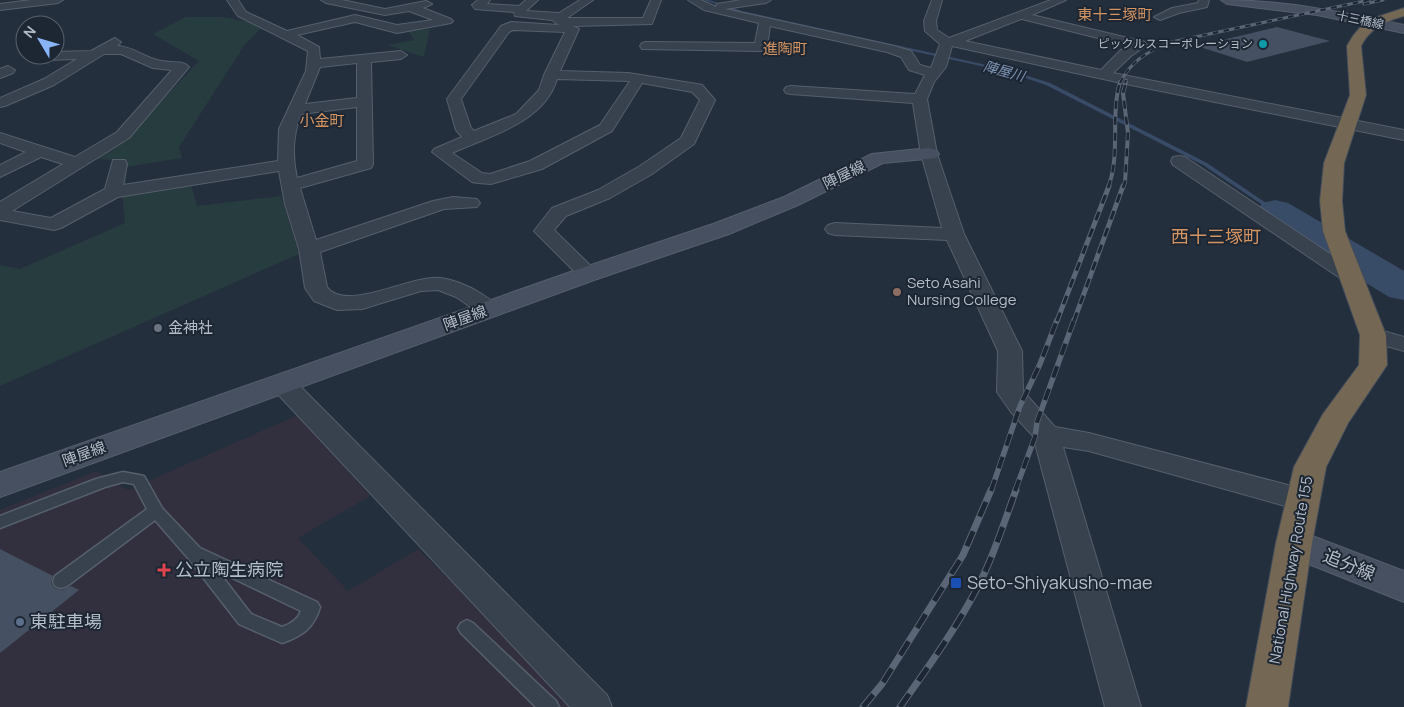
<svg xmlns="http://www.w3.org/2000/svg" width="1404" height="707" viewBox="0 0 1404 707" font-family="Manrope,'Noto Sans JP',sans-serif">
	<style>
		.medical { fill: #32303f }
		.green { fill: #263c3f }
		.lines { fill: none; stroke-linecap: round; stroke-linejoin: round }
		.stream { fill: #394c67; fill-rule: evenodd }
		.river { fill: #394c67; fill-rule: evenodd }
		.building { fill: #455162 }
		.lane-casing { stroke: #565f6c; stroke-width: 3 }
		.street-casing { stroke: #565f6c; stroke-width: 2 }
		.secondary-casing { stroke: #565f6c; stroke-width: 2 }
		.highway-casing { stroke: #434c59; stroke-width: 2 }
		.lane { fill: #38414e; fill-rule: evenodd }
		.street { fill: #38414e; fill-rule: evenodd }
		.secondary { fill: #465061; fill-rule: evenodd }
		.highway { fill: #746855; fill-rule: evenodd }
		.rail-far4-casing { stroke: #5a6575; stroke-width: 3 }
		.rail-far3-casing { stroke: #5a6575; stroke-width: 4 }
		.rail-far2-casing { stroke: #5a6575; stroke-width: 5 }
		.rail-far1-casing { stroke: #5a6575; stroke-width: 5.5 }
		.rail-casing { stroke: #5a6575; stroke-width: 7 }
		.rail-far4 { stroke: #1d2633; stroke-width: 2; stroke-dasharray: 5.5; stroke-linecap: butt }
		.rail-far3 { stroke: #1d2633; stroke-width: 2.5; stroke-dasharray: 8; stroke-linecap: butt }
		.rail-far2 { stroke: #1d2633; stroke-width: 3; stroke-dasharray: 9; stroke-linecap: butt }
		.rail-far1 { stroke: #1d2633; stroke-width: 4; stroke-dasharray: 12; stroke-linecap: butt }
		.rail { stroke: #1d2633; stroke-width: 5; stroke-dasharray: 16; stroke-linecap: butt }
		.culture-dot { fill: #0f9aa8; stroke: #1d2633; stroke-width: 2 }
		.education-dot { fill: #8d6e63; stroke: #1d2633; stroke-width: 2 }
		.worship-dot { fill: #6b7280; stroke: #1d2633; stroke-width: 2 }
		.health-dot { fill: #e0444e; stroke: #1d2633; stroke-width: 2 }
		.transit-dot { fill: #1a4fb4; stroke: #1d2633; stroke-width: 2 }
		.service-dot { fill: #5c6f8a; stroke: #1d2633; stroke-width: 2 }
		.labels { text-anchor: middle; stroke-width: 4; stroke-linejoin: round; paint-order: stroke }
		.far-street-label { font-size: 12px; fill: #b4bcc9; stroke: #1d2633 }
		.far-poi-label { font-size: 12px; fill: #b4bcc9; stroke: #1d2633; text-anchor: end }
		.far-water-label { font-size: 14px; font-style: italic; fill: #7c92b1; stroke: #1d2633 }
		.far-quarter-label { font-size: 15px; fill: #d59563; stroke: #1d2633 }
		.street-label { font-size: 15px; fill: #b4bcc9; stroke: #1d2633 }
		.poi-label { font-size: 15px; fill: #b4bcc9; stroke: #1d2633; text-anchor: start }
		.quarter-label { font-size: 18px; fill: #d59563; stroke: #1d2633 }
		.near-street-label { font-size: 18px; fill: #b4bcc9; stroke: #1d2633 }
		.near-poi-label { font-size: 18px; fill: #b4bcc9; stroke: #1d2633; text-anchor: start }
	</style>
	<rect width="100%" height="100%" fill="#242f3e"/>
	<path class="medical" d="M298 415 370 496 298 538 348 591 418 549 581 707H0V510L97 471 128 490Z"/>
	<g class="green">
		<path d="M186 17H221L265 24 244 46 179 147 182 158 125 167 127 194 191 185 197 206 281 196 299 254 0 386V265L20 269 125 223 119 160 93 159 131 133 199 61 153 34Z"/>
		<path d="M430 29 424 57 387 45 414 40 408 31Z"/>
	</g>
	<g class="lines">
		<path class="stream" d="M704 0H709L742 11 1009 70 1050 83 1207 163 1278 211 1277 212H1273L1203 165 1046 85 1008 72 741 13Z"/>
		<path class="river" d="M1275 200 1288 203 1404 271V300L1389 297 1262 219 1257 211 1262 203Z"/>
	</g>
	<g class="building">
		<path d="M1277 27 1330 41 1247 62 1197 46Z"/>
		<path d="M0 549 53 576 51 582 54 588 62 590 71 586 79 590 0 653Z"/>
	</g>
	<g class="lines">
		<g class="lane-casing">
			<g id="lane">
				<path d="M123 472 144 476 162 508 200 548 317 602 320 607C314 628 302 636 282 643L239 624 188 558 155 520 67 586 61 588 55 586 53 581 55 576 147 509 134 484 123 482 105 487 0 528V516L96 479ZM218 571 301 611C298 619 291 624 282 627L251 614Z"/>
				<path d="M467 620 473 623 556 701 559 707H536L461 633 458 628 461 623Z"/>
			</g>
		</g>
		<g class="street-casing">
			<g id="street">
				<path d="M31 0H63L58 3 0 10V4Z"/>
				<path d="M227 0H238L246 12 287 31 355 15 397 25 433 20 409 11 385 15 326 3 321 0H342L385 9 426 1 432 4 423 8 451 19 453 21 451 23 397 33 355 22 297 35 319 47 320 59 401 51 407 55 401 59 371 62 373 164 371 168 300 188 316 240 433 201 453 197 477 199 480 203 477 207 444 209 320 252 327 287C346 313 412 274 441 278 454 280 469 286 480 293 488 298 496 303 501 310L498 315 490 317 482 315 456 297 438 290 421 291 362 309 337 310 314 301 305 288 299 249 285 204 279 171 118 197 61 228 54 230 0 220V202L63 164 41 157 0 177V165L26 152 0 143V133L75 157 117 132 172 70 153 68 121 54H104L54 85 5 106 0 107V98L44 79 77 59 45 60 40 59 39 55H55V52L91 51 115 38 121 42 117 46C133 46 146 59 162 61 171 63 183 60 189 67L129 138 12 211 51 218 105 189 113 160H125L127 164 123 185 278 161 279 129 306 71 308 51 238 16ZM357 63V98L305 104 320 67ZM357 107V161L297 178C292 156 293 134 301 114Z"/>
				<path d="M478 0H490L487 4 519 6 526 0H538L526 11 559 13 580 0H593L567 18H643L651 0H661L652 24 573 26 579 29 560 71 628 73 697 84 702 85 715 100 694 144 652 174 610 198 566 216 554 230 595 270 598 274 595 278 588 280 581 278 534 231 552 208 598 190 640 166 681 138 700 100 692 92 642 83 612 131 542 169 491 184 478 183 472 182 432 152 434 149 462 137 456 130 447 99 501 26 511 22 559 25 552 20 515 16 514 12 475 9 472 5ZM513 30 565 32 544 75 539 90 516 114 474 131 471 128 461 99 509 32ZM557 79 630 81 600 125 530 161 490 174 482 173 452 153C489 136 544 123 557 79Z"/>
				<path d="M688 0H701L716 7 717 4 741 0H771L766 3 725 9 894 46 911 51 920 65 931 68 940 44 925 31 924 21 932 0H942L936 21 937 30 949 38 1051 0H1066L1032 15 1145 42 1147 45 1131 56 1113 73 1404 130V140L1126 84 952 46 946 67 934 82 927 99 937 154 964 234 1022 351 1023 391 1055 427 1089 433 1303 489 1313 492 1318 500 1313 508 1303 511 1089 451 1063 447 1141 707H1105L1033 436 1011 412 997 392 998 351 947 240 835 235 828 233 825 229 828 225 835 223 942 228 921 154 913 103 791 94 786 93 784 90 786 87 791 86 915 94 925 75 909 70 901 57 887 52 770 26 767 47 761 51 642 49 640 46 642 43 646 42 755 43 759 23 704 10ZM1021 19H1022L1130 46 1121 50 1101 70 965 41Z"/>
				<path d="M1199 0H1209L1207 7 1179 13 1160 20 1154 17 1172 8 1198 3Z"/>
				<path d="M8 66 15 70 13 73 0 78V69Z"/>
				<path d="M1179 156 1185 157 1360 274 1364 278 1360 282 1353 284 1346 282 1173 165 1171 161 1173 157Z"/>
				<path d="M1373 328 1404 337V351L1365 340 1361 335 1365 330Z"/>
				<path d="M283 376 292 378 607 695 612 707H570L274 390 271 384 274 378Z"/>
			</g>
		</g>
		<g class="secondary-casing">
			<g id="secondary">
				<path d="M1221 0C1283 0 1343 12 1404 25V33L1317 15 1227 4Z"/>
				<path d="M929 148 936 150 939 154 936 158 883 163 798 205 729 234 597 279 0 497V472L579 269 713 224 784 197 872 154Z"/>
				<path d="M1294 529 1404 571V602L1281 553 1276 543 1281 533Z"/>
			</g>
		</g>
		<g class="highway-casing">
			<path id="highway" d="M1404 8V16C1386 21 1370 28 1361 46L1366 95 1344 163 1342 201 1345 231 1386 335 1387 365 1348 423 1326 467 1312 543 1288 707H1246L1276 543 1294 467 1323 414 1359 365 1360 335 1323 231 1320 201 1324 163 1350 95 1347 46 1353 36 1363 24 1377 17Z"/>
		</g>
		<use href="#lane" class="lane"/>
		<use href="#street" class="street"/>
		<use href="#secondary" class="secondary"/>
		<use href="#highway" class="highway"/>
		<g class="rail-far4-casing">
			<g id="rail-far4">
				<path d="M1364 4 1383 0"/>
				<path d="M1120 83C1131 61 1146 53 1167 43L1369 0"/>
				<path d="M1125 83 1126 80"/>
			</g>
		</g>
		<g class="rail-far3-casing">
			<g id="rail-far3">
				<path d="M1108 188C1121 154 1110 116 1120 82"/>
				<path d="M1123 188 1125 182 1128 133 1123 93 1126 82"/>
			</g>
		</g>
		<g class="rail-far2-casing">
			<g id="rail-far2">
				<path d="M1057 321 1109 186"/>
				<path d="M1074 321 1123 186"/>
			</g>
		</g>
		<g class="rail-far1-casing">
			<g id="rail-far1">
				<path d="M991 491 1020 406 1040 364 1057 320"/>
				<path d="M1015 491 1035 437 1037 422 1074 320"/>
			</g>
		</g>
		<g class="rail-casing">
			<g id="rail">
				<path d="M863 707 882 684 963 555 991 490"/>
				<path d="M900 707C926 670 953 633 974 594 992 561 1003 525 1016 490"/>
			</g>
		</g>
		<use href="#rail-far4" class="rail-far4"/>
		<use href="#rail-far3" class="rail-far3"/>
		<use href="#rail-far2" class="rail-far2"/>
		<use href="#rail-far1" class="rail-far1"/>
		<use href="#rail" class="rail"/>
	</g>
	<circle class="culture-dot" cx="1263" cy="44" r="5"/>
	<circle class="education-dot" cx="897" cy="292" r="5"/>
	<circle class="worship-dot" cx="158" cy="328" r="5"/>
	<path class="health-dot" d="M161.5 562.5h5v5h5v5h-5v5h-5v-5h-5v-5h5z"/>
	<rect class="transit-dot" x="950" y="577" width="12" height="12" rx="2.5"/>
	<circle class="service-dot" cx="20" cy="622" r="5"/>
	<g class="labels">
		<g class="far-street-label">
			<text transform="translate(1360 20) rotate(12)" y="4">十三橋線</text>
		</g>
		<g class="far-poi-label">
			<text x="1253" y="48">ピックルスコーポレーション</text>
		</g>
		<g class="far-water-label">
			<text transform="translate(1004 71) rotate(15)" y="5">陣屋川</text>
		</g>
		<g class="far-quarter-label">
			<text x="1115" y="20">東十三塚町</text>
			<text x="785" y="54">進陶町</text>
			<text x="322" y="126">小金町</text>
		</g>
		<g class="street-label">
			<text transform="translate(844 175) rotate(-26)" y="5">陣屋線</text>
			<text transform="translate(465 318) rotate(-20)" y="5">陣屋線</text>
			<text transform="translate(84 454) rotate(-20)" y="5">陣屋線</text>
			<text transform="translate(1291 570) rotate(-80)" y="5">National Highway Route 155</text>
		</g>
		<g class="poi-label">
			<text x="907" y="288">Seto Asahi<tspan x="907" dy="17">Nursing College</tspan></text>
			<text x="168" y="333">金神社</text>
		</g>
		<g class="quarter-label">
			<text x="1216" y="243">西十三塚町</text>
		</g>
		<g class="near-street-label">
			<text transform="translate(1349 565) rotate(22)" y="6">追分線</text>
		</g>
		<g class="near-poi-label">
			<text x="175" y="576">公立陶生病院</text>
			<text x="967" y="589">Seto-Shiyakusho-mae</text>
			<text x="30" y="628">東駐車場</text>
		</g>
	</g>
	<g transform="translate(40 40) rotate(308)"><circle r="24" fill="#1d2633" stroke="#59626f"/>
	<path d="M0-4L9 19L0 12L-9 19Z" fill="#8ab4f8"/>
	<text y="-8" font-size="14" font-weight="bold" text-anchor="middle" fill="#b4bcc9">N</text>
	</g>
</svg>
